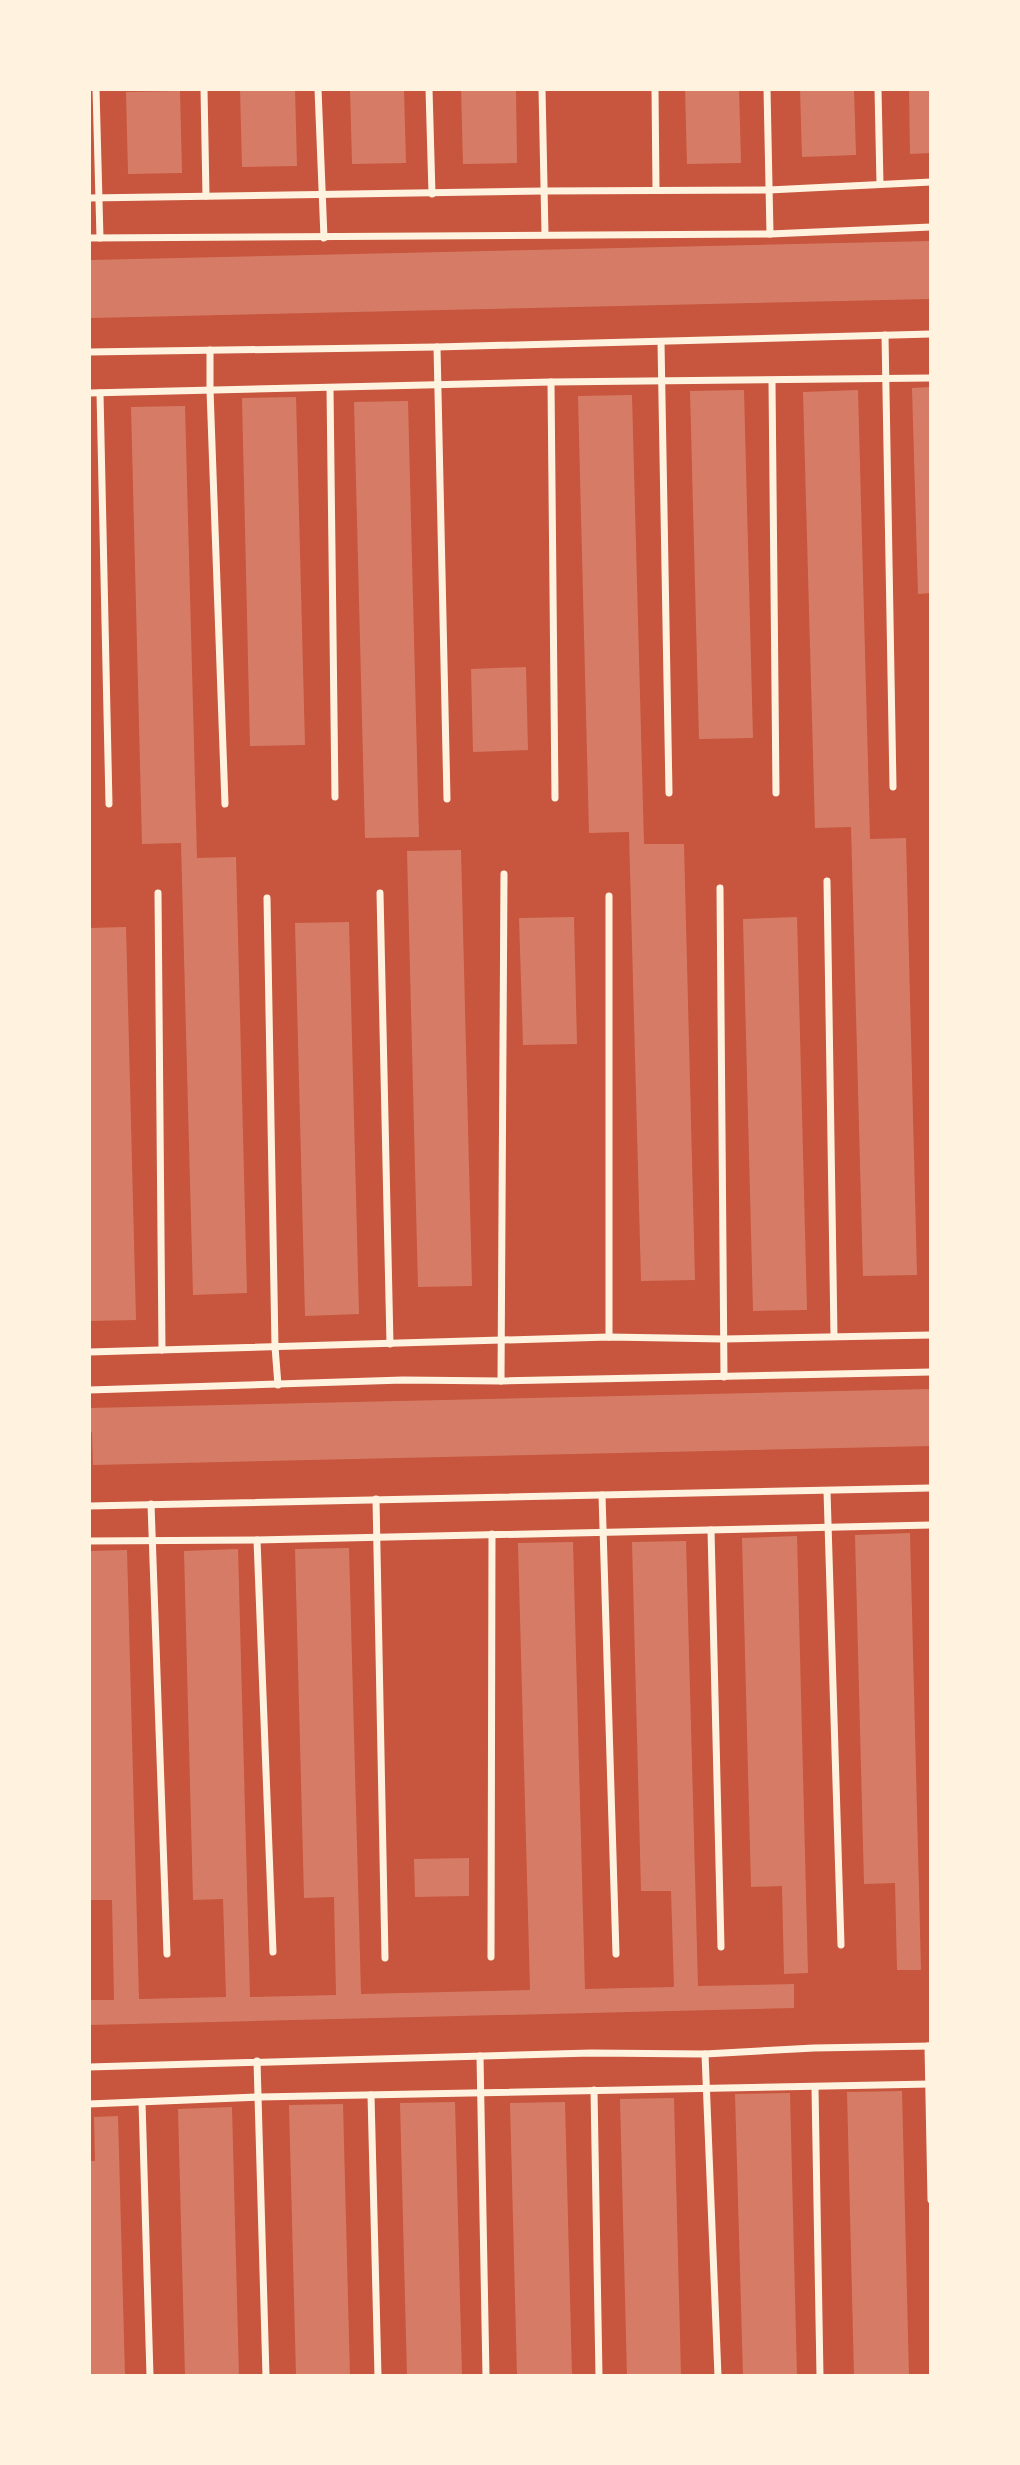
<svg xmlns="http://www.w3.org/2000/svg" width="1020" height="2465" viewBox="0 0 1020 2465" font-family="'PT Sans Narrow',sans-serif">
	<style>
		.building { fill: #d67c66 }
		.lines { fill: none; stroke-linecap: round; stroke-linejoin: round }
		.minor { stroke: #fff3e0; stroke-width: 7 }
	</style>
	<rect width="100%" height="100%" fill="#c8553d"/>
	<g class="building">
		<path d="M240 89H295L297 166 242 167Z"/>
		<path d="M350 89H404L406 163 352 164Z"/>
		<path d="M461 89H516L517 163 463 164Z"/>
		<path d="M685 89H739L741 163 687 164Z"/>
		<path d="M800 89H854L856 155 802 157Z"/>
		<path d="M909 89H931V153L910 154Z"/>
		<path d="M180 91 182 173 128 174 126 92Z"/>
		<path d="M931 241V299L91 318 89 260Z"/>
		<path d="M931 387V593L918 594 912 388Z"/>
		<path d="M744 390 753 738 699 739 690 391Z"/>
		<path d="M858 390 870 839 906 838 917 1275 863 1276 851 827 815 828 803 392Z"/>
		<path d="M632 395 644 844H684L695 1280 641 1281 629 832 589 833 578 396Z"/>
		<path d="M296 397 305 745 250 746 242 398Z"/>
		<path d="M408 401 419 837 365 838 354 402Z"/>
		<path d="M185 406 197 858 236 857 247 1293 193 1295 181 843 142 844 131 407Z"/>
		<path d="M526 667 528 750 473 752 471 669Z"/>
		<path d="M461 850 472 1286 418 1287 407 851Z"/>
		<path d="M574 917 577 1044 523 1045 519 918Z"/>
		<path d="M797 917 807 1310 753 1311 743 919Z"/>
		<path d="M349 922 359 1314 305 1316 295 923Z"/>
		<path d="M126 927 136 1320 89 1321V928Z"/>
		<path d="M931 1389V1446L93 1465 92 1432H89V1408Z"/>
		<path d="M910 1533 921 1970H897L895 1883 864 1884 855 1535Z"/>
		<path d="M797 1536 808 1973 784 1974 782 1886 751 1887 742 1538Z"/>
		<path d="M686 1541 698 1986 794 1984V2008L89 2025V2000H114L112 1900H89V1551L127 1550 139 1999 226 1997 223 1899 193 1900 184 1551 238 1549 250 1997 336 1995 334 1897 304 1898 295 1549 349 1548 361 1994 530 1990 518 1543 573 1542 585 1989 674 1987 671 1891H641L632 1542Z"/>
		<path d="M469 1858V1896L415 1897 414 1859Z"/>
		<path d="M902 2091 909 2376H854L847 2092Z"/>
		<path d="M790 2093 797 2376H743L735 2094Z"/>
		<path d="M674 2098 681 2376H627L620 2099Z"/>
		<path d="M455 2102 462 2376H407L400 2103Z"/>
		<path d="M565 2102 572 2376H517L510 2103Z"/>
		<path d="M343 2104 350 2376H296L289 2105Z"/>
		<path d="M232 2107 239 2376H185L178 2109Z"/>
		<path d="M118 2116 125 2376H89V2161H95L94 2117Z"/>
	</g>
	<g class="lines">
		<g class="minor">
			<path d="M96 89 100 238"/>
			<path d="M204 89 206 196"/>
			<path d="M318 89 324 238"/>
			<path d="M429 89 432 194"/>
			<path d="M542 89 545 234"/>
			<path d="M655 89 656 189"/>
			<path d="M767 89 770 234"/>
			<path d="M878 89 880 184"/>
			<path d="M89 198 544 191 769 190 931 182"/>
			<path d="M89 238 770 234 931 227"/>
			<path d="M885 335 893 787"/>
			<path d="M661 342 669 793"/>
			<path d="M437 347 447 799"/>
			<path d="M210 350V390L225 804"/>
			<path d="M89 352 437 347 931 334"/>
			<path d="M772 381 776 793"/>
			<path d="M551 382 555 798"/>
			<path d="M330 388 335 797"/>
			<path d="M89 393 551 382 931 378"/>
			<path d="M100 393 109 804"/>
			<path d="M827 881 834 1336"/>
			<path d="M720 888 724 1377"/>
			<path d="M158 893 162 1350"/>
			<path d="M380 893 390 1344"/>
			<path d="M267 898 275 1347 278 1385"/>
			<path d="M609 1337V896"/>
			<path d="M89 1352 609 1337 724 1339 931 1335"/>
			<path d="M501 1381 504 874"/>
			<path d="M89 1390 403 1380 501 1381 931 1372"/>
			<path d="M827 1491 841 1945"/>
			<path d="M602 1495 616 1954"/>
			<path d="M376 1499 385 1958"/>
			<path d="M151 1504 167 1954"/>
			<path d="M89 1506 931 1488"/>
			<path d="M711 1530 721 1947"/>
			<path d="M257 1540 273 1952"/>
			<path d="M89 1541 257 1540 931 1525"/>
			<path d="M491 1957 492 1534"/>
			<path d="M928 2046 931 2200"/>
			<path d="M705 2054 718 2376"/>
			<path d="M480 2056 486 2376"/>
			<path d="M257 2061 266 2376"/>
			<path d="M89 2067 591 2053 705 2054 814 2048 931 2046"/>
			<path d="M815 2088 820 2376"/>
			<path d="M594 2090 599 2376"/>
			<path d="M371 2095 378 2376"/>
			<path d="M142 2102 150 2376"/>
			<path d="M89 2104 259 2097 931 2084"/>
		</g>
	</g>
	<rect width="1020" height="2465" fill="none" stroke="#fff3e0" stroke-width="182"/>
</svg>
